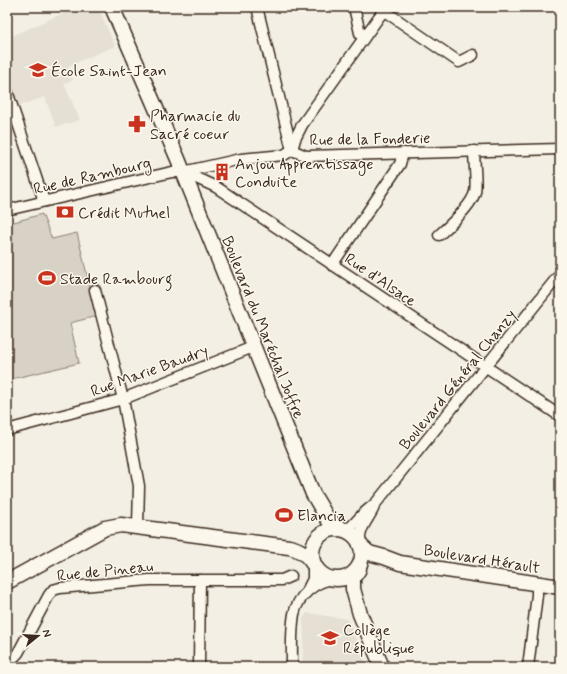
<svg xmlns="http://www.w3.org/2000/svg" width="567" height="674" viewBox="0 0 567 674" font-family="Mynerve,sans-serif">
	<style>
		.built { fill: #e5dfd4 }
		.green { fill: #d8d1c6; stroke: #8a7e72 }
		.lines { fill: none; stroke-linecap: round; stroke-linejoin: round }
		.street-casing { stroke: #3b2a1e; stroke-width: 13 }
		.secondary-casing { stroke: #3b2a1e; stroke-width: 17 }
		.street { stroke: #fbf7ec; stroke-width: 10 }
		.secondary { stroke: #fbf7ec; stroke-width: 14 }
		.labels { text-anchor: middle; stroke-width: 3; stroke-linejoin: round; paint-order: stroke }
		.poi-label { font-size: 16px; fill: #3b2a1e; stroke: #fbf7ec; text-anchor: start }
		.street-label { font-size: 16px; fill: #3b2a1e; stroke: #fbf7ec }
	</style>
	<rect width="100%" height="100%" fill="#f3efe4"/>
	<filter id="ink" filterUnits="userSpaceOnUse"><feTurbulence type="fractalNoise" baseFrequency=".025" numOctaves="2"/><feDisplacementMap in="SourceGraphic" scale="8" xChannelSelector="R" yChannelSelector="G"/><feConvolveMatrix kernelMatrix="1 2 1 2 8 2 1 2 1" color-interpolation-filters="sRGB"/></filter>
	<g filter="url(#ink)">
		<g class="built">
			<path d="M78 7H98L115 46 68 66 73 80 64 84 80 120 56 127 45 97 18 106 7 74V38Z"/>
			<path d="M307 613 347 619 357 641 356 646H359L367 667H302L304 636 303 619Z"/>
		</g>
		<path class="green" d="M42 214 52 239 77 233 97 316 70 323 79 363 7 380V224Z"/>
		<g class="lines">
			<g class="street-casing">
				<g id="street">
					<path d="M257 7 292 150"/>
					<path d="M354 7 360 33 363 39"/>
					<path d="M383 10 459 62 473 55"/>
					<path d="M7 91 44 201"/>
					<path d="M292 150 306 156 560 149"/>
					<path d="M292 150 295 139 302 125 386 7"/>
					<path d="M183 172 216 187 560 416"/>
					<path d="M7 210 172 172H183L241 159 284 155 292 150"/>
					<path d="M439 235C448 227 472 205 475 192 477 183 474 162 474 151"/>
					<path d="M332 265 400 164 403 153"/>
					<path d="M95 290 123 399 139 486 138 526"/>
					<path d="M7 430 123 399 253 347"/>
					<path d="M342 529 351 527 364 513 376 503 560 274"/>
					<path d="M360 545C358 528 368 521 374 507"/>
					<path d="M308 589 313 579V564"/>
					<path d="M7 664 18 653 49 595 53 590 60 588 149 580H282L291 576"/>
					<path d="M199 667 200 580"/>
					<path d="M292 667C292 650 291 631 294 614 298 596 315 581 333 579"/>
					<path d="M528 667 537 595V584"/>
				</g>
			</g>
			<g class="secondary-casing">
				<g id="secondary">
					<path d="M112 7 178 159 313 494 329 521 342 529"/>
					<circle cx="337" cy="554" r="25"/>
					<path d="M360 545 369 553 384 557 400 563 560 587"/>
					<path d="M359 569 353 578V589L360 614 382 667"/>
					<path d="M7 582 105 528 121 525 289 547C300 549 307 554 313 564"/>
				</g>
			</g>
			<use href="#street" class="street"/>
			<use href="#secondary" class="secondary"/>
		</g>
	</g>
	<defs>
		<g id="school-bare" transform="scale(1.38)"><path d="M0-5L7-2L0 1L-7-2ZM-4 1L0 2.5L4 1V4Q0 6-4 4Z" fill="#c8321e" stroke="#fbf7ec" stroke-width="2.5" paint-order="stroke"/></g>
		<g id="pharmacy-bare" transform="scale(1.38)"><path d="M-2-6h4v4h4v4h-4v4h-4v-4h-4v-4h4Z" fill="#c8321e" stroke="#fbf7ec" stroke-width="2.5" paint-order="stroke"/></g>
		<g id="building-bare" transform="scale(1.38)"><path d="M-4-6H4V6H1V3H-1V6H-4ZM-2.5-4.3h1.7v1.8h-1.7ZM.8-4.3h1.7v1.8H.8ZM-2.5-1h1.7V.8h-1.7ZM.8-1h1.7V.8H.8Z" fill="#c8321e" stroke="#fbf7ec" stroke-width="2.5" paint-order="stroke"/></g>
		<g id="bank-bare" transform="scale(1.38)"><path d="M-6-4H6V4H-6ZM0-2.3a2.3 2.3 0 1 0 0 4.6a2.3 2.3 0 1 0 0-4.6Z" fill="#c8321e" stroke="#fbf7ec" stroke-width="2.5" paint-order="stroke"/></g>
		<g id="stadium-bare" transform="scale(1.38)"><path d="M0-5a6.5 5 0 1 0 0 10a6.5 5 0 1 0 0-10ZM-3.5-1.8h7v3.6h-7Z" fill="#c8321e" stroke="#fbf7ec" stroke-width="2.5" paint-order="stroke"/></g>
	</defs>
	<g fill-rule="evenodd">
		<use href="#school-bare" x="38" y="70"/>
		<use href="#pharmacy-bare" x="137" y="124"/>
		<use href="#building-bare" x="222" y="172"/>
		<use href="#bank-bare" x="65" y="212"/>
		<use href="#stadium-bare" x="47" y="278"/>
		<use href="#stadium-bare" x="284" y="515"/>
		<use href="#school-bare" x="330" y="638"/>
	</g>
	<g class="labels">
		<g class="poi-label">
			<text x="51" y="76">École Saint-Jean</text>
			<text x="150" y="121">Pharmacie du<tspan x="150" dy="18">Sacré coeur</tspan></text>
			<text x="235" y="169">Anjou Apprentissage<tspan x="235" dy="18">Conduite</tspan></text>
			<text x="78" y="218">Crédit Mutuel</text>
			<text x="60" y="284">Stade Rambourg</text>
			<text x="297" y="521">Elancia</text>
			<text x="343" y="635">Collège<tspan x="343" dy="18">République</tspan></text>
		</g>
		<g class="street-label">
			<text transform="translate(370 138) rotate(-1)" y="6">Rue de la Fonderie</text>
			<text transform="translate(92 175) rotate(-13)" y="6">Rue de Rambourg</text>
			<text transform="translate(381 279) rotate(34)" y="6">Rue d’Alsace</text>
			<text transform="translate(264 327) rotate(68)" y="6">Boulevard du Maréchal Joffre</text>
			<text transform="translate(149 370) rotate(-20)" y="6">Rue Marie Baudry</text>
			<text transform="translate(457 379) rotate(-51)" y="6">Boulevard Général Chanzy</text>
			<text transform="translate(482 558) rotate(9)" y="6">Boulevard Hérault</text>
			<text transform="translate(105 570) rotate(-6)" y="6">Rue de Pineau</text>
		</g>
	</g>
	<rect width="567" height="674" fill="none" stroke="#fbf7ec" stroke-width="24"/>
	<rect x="12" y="12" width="543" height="650" fill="none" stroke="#3b2a1e" stroke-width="1.5" filter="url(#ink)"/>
	<g transform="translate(38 636) rotate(72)" stroke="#fbf7ec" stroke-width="3" paint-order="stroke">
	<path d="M0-3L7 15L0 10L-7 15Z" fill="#3b2a1e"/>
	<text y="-6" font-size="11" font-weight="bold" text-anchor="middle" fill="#3b2a1e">N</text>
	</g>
</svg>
